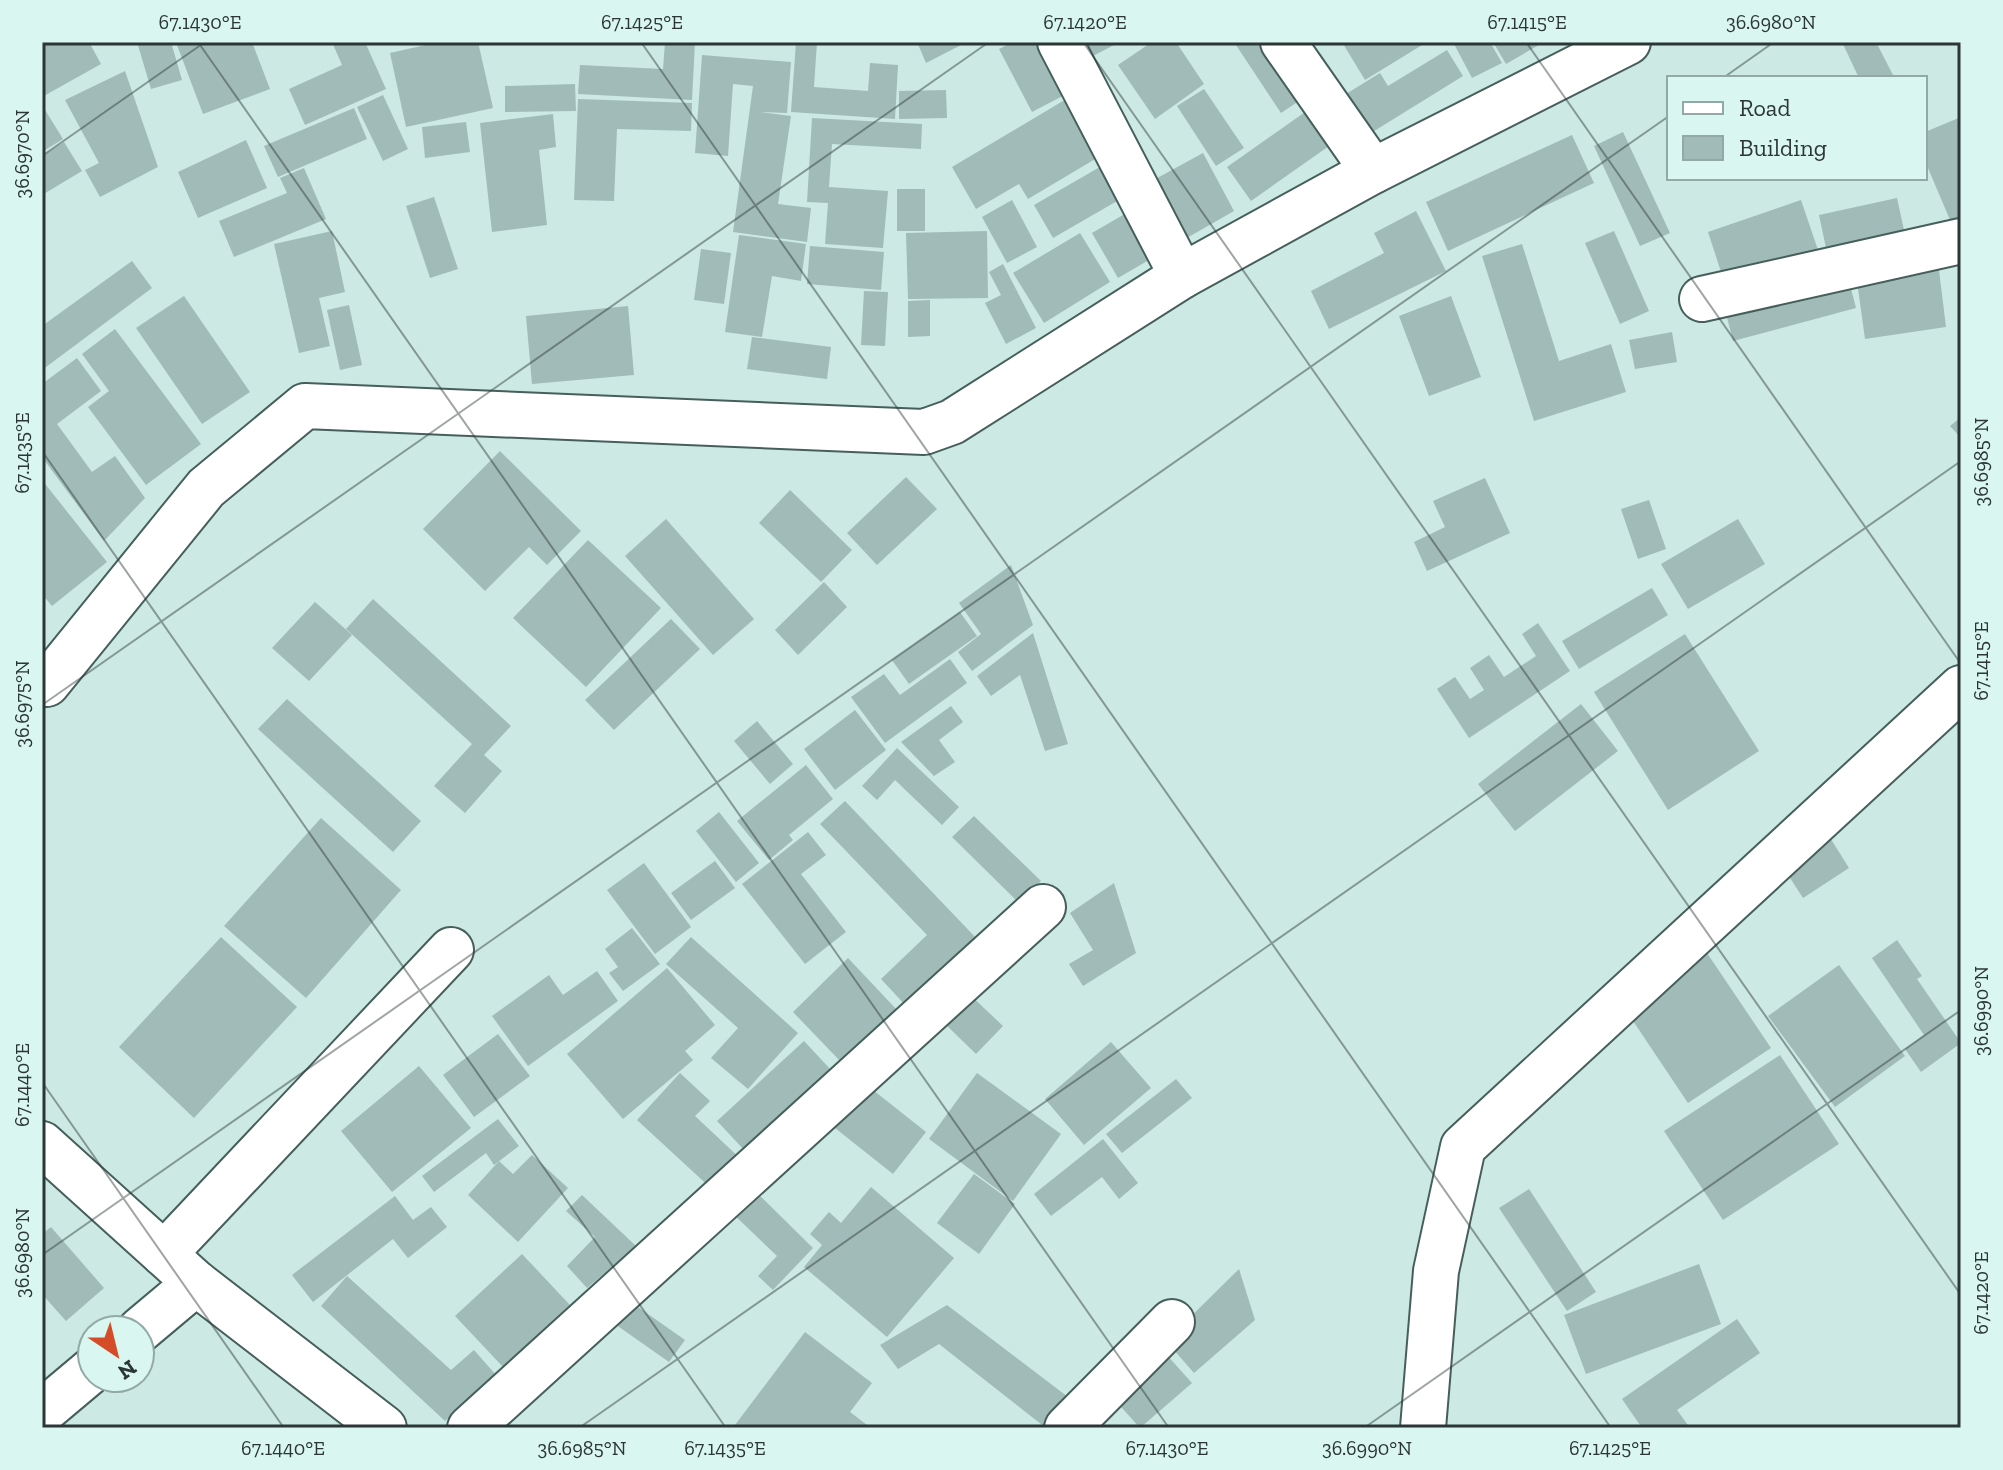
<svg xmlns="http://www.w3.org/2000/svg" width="2003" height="1470" viewBox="0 0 2003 1470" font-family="'Zilla Slab',serif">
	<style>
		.building { fill: #a1bcb8 }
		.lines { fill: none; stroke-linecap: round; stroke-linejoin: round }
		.minor-casing { stroke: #465f5b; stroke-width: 48 }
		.minor { stroke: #fff; stroke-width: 44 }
		.ticks { fill: none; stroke: #2b3635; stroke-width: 2; stroke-opacity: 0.45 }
		.neatline { fill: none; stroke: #2b3635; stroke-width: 3 }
		.ticks-label { font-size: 20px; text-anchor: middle; fill: #2b3635 }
	</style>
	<rect width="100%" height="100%" fill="#cce9e4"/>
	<g class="building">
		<path d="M42 42H89L101 64 42 97Z"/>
		<path d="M137 42H171L182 80 151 89Z"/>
		<path d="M185 42H252L270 89 203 114 177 45Z"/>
		<path d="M332 42H365L386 89 305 125 289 89 342 65Z"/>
		<path d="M439 42H478L493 108 406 127 390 53Z"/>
		<path d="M665 42H695L692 100 578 94 580 65 663 69Z"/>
		<path d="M796 42H817L814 87 868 91 870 63 898 65 895 119 791 112Z"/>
		<path d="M917 42H967L926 63Z"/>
		<path d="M1013 42H1053L1078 88 1032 112 999 49Z"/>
		<path d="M1081 42H1120L1089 58Z"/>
		<path d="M1152 42H1176L1204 84 1155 119 1118 65Z"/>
		<path d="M1234 42H1273L1308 95 1281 113Z"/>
		<path d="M1342 42H1427L1365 80Z"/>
		<path d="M1453 42H1490L1502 63 1472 78Z"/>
		<path d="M1493 42H1544L1506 64Z"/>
		<path d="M1842 42H1876L1894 77 1859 78Z"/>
		<path d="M1447 50 1463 76 1371 133 1346 94 1380 73 1388 86Z"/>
		<path d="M702 55 791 62 787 113 761 112 791 116 778 204 811 208 807 242 733 232 753 86 733 84 728 156 695 153Z"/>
		<path d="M125 71 158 167 100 197 85 170 99 163 65 100Z"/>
		<path d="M575 84 576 111 505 112V86Z"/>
		<path d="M1204 89 1244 148 1216 166 1177 106Z"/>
		<path d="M946 90 947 118 899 119V91Z"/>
		<path d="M383 95 408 149 383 161 357 107Z"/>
		<path d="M1073 95 1107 152 1028 199 1019 184 976 209 952 167Z"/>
		<path d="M578 99 692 103 691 131 617 129 614 201 574 200Z"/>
		<path d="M42 105 63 139 42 152Z"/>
		<path d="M1315 105 1339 139 1251 201 1227 167Z"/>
		<path d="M354 108 367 139 278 177 264 146Z"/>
		<path d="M553 114 556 147 539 150 547 225 492 232 480 123Z"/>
		<path d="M1961 117V223L1953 227 1925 161V132Z"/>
		<path d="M812 118 922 124 921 149 832 144 829 187 888 191 883 248 825 244 828 203 807 202Z"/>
		<path d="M466 122 470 152 425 158 422 127Z"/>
		<path d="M1623 132 1670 233 1640 246 1594 146Z"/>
		<path d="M1572 135 1594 183 1448 251 1426 202Z"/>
		<path d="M246 140 267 188 198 218 178 172Z"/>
		<path d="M64 142 82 171 42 195V156Z"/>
		<path d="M1203 153 1234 211 1171 247 1139 188Z"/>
		<path d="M1112 160 1131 193 1053 238 1034 205Z"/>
		<path d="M304 168 326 219 234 257 219 221 287 193 280 178Z"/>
		<rect x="897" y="189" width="28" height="42"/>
		<path d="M434 197 458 269 430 278 406 206Z"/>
		<path d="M1897 198 1904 230 1826 248 1819 215Z"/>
		<path d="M1012 200 1037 247 1007 263 982 217Z"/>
		<path d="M1801 200 1818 250 1724 281 1708 232Z"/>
		<path d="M1135 208 1161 253 1118 278 1092 233Z"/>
		<path d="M1416 211 1446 271 1329 329 1311 291 1384 253 1374 233Z"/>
		<path d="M332 231 345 292 319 298 330 346 299 353 274 244Z"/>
		<path d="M987 231 988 298 908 299 906 233Z"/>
		<path d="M1614 231 1649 311 1620 324 1585 243Z"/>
		<path d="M1080 233 1110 282 1044 323 1013 273Z"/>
		<path d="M739 235 806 244 801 281 772 276 762 337 725 332Z"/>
		<path d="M1522 244 1559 361 1611 344 1626 392 1534 421 1482 256Z"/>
		<path d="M810 246 884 252 881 290 807 284Z"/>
		<path d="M701 249 731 253 724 304 694 300Z"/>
		<path d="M132 261 152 288 42 370V326Z"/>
		<path d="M1938 262 1946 327 1865 339 1856 274Z"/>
		<path d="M1003 264 1036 328 1006 344 985 303 1001 295 989 272Z"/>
		<path d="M1847 273 1856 308 1733 341 1724 306Z"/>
		<path d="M864 291 888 292 885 346 861 345Z"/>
		<path d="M184 296 250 392 202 424 136 328Z"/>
		<path d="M1451 296 1481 377 1429 396 1399 316Z"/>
		<path d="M930 300V336L908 337V301Z"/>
		<path d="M349 305 362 365 340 370 327 310Z"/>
		<path d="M628 306 634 375 532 384 526 316Z"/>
		<path d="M115 329 201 444 146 485 88 407 109 391 82 354Z"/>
		<path d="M1672 332 1677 362 1635 369 1629 340Z"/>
		<path d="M752 337 831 347 827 379 747 369Z"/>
		<path d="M77 358 101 391 57 424 92 472 115 456 145 498 104 541 42 457V384Z"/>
		<path d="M1961 417V438L1950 426Z"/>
		<path d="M500 451 581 531 547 565 529 547 485 591 423 529Z"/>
		<path d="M906 477 937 509 877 565 847 533Z"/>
		<path d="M1485 478 1510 533 1427 571 1414 542 1445 527 1433 501Z"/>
		<path d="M42 480 107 562 52 606 42 594Z"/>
		<path d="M790 490 852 550 821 582 759 523Z"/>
		<path d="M1649 500 1666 549 1638 559 1621 509Z"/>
		<path d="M666 519 754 619 713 655 625 556Z"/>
		<path d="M1738 519 1765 564 1688 609 1661 564Z"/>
		<path d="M588 540 661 608 586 687 513 618Z"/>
		<path d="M1011 565 1033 625 972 671 958 652 981 634 959 603Z"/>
		<path d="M824 582 847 607 798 655 775 630Z"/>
		<path d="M1652 588 1668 615 1579 669 1562 641Z"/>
		<path d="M373 599 511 726 484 755 502 771 465 813 434 786 472 744 346 629Z"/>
		<path d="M315 602 352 635 309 681 272 648Z"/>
		<path d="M960 612 977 636 909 684 892 660Z"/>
		<path d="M671 619 700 649 614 730 585 700Z"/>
		<path d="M1538 623 1570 671 1469 738 1437 689 1455 677 1470 699 1484 690 1470 668 1489 655 1504 677 1536 656 1522 634Z"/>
		<path d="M1033 633 1068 744 1045 751 1020 675 991 696 977 676Z"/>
		<path d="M1685 634 1759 751 1668 810 1594 692Z"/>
		<path d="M950 659 967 683 885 743 851 697 884 674 900 695Z"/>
		<path d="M287 699 421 821 393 852 258 729Z"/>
		<path d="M1581 704 1618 751 1515 831 1478 784Z"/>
		<path d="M951 706 963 722 939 740 955 762 934 776 901 742Z"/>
		<path d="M855 710 886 750 835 790 804 749Z"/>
		<path d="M757 721 793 764 770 784 734 741Z"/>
		<path d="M897 748 959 807 942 825 895 780 877 800 862 786Z"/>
		<path d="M806 765 833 799 789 835 793 840 769 860 737 821Z"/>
		<path d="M845 801 978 940 908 1008 881 979 927 935 820 824Z"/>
		<path d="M719 812 759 863 736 882 696 831Z"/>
		<path d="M974 816 1041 881 1019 903 952 837Z"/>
		<path d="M321 818 401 890 306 998 224 926Z"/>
		<path d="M808 832 826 855 801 874 846 932 805 964 742 884Z"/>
		<path d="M1829 836 1849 868 1803 898 1783 867Z"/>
		<path d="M715 861 735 888 691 920 671 893Z"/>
		<path d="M644 863 691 927 655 954 607 890Z"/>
		<path d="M1114 883 1136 953 1083 986 1069 964 1093 950 1070 913Z"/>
		<path d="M632 928 660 964 623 991 609 973 618 967 605 949Z"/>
		<path d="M221 937 297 1007 194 1118 119 1047Z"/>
		<path d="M691 937 798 1033 748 1089 711 1058 738 1028 666 964Z"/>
		<path d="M1897 940 1922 976 1917 979 1961 1043 1921 1072 1905 1049 1924 1035 1872 958Z"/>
		<path d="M1707 953 1771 1048 1688 1103 1625 1009Z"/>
		<path d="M848 958 897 1010 842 1063 793 1012Z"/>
		<path d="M1839 965 1905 1056 1835 1107 1768 1016Z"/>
		<path d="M667 968 715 1025 685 1051 693 1060 623 1119 567 1054Z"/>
		<path d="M597 971 618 1001 528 1066 492 1016 549 975 563 995Z"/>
		<path d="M966 991 1003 1026 976 1054 940 1019Z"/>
		<path d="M498 1034 530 1076 474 1117 443 1075Z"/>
		<path d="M804 1041 833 1072 746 1152 717 1121Z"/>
		<path d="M1111 1042 1151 1088 1084 1145 1045 1099Z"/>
		<path d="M1780 1055 1839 1144 1723 1220 1664 1131Z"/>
		<path d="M419 1066 471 1128 392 1192 341 1131Z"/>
		<path d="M680 1073 710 1101 695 1116 743 1161 714 1191 637 1120Z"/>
		<path d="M977 1073 1061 1134 1013 1201 929 1139Z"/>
		<path d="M1176 1079 1192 1098 1122 1153 1106 1134Z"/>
		<path d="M868 1086 926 1132 893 1174 835 1128Z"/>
		<path d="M498 1119 519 1146 494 1165 486 1153 434 1192 422 1176Z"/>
		<path d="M1103 1139 1138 1183 1119 1199 1102 1177 1051 1216 1034 1194Z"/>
		<path d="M532 1155 568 1188 518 1242 468 1195 499 1161 513 1174Z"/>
		<path d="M974 1174 1015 1204 979 1254 937 1223Z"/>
		<path d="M751 1187 813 1248 773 1290 758 1276 777 1256 729 1210Z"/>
		<path d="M871 1187 954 1258 887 1337 804 1267 822 1245 810 1234 829 1212 841 1223Z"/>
		<path d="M1529 1189 1596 1292 1567 1311 1499 1208Z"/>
		<path d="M582 1195 636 1246 587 1288 567 1266 595 1237 566 1211Z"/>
		<path d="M395 1196 413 1220 431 1207 447 1227 408 1258 393 1239 313 1302 292 1275Z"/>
		<path d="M51 1227 104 1288 66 1321 42 1294V1234Z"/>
		<path d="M522 1254 570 1305 503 1367 455 1316Z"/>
		<path d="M1699 1264 1721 1324 1586 1374 1564 1315Z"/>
		<path d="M1239 1269 1255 1320 1194 1373 1166 1341Z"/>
		<path d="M347 1276 451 1370 474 1350 496 1375 445 1421 321 1306Z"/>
		<path d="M628 1300 685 1340 669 1362 612 1322Z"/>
		<path d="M947 1305 1072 1400 1046 1428 939 1344 898 1369 880 1345Z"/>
		<path d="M1737 1319 1760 1353 1677 1410 1690 1428H1642L1622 1399Z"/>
		<path d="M805 1332 872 1383 850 1412 871 1428H739L735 1425Z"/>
		<path d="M1165 1353 1192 1383 1140 1428 1114 1399Z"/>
	</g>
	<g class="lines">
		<g class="minor-casing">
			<g id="minor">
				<path d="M1060 42 1182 276"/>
				<path d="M1283 42 1373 171"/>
				<path d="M1702 299 1961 241"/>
				<path d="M47 684 206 488 305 406 924 432 952 422 1182 276 1373 171 1628 42"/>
				<path d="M42 1144 196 1283 384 1428"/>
				<path d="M164 1254 451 950"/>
				<path d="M140 1330 196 1283"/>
				<path d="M42 1412 92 1370"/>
				<path d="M470 1428 1043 907"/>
				<path d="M1067 1428 1172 1322"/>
				<path d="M1423 1428 1436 1271 1463 1147 1961 688"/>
			</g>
		</g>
		<use href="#minor" class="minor"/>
	</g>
	<path class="ticks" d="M198 42 1169 1428M641 42 1611 1428M1083 42 1961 1295M1526 42 1961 664M1723 78 1774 42M42 156 205 42M42 451 726 1428M42 705 989 42M42 1082 284 1428M42 1255 1669 116M579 1428 1961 461M1364 1428 1961 1010"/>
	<rect width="2003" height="1470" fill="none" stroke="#d9f6f1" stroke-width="88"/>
	<rect x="1667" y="76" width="260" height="104" fill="#d9f6f1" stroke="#93a9a6" stroke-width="2"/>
	<rect x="1683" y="102" width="40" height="12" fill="#ffffff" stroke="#93a9a6" stroke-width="2"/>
	<text x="1739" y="116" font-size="24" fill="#2b3635">Road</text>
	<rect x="1683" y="136" width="40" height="24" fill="#a1bcb8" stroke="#93a9a6" stroke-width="2"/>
	<text x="1739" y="156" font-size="24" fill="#2b3635">Building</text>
	<g transform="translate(116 1354) rotate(145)"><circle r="38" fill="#d9f6f1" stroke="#93a9a6" stroke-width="2"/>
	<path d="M0-6L14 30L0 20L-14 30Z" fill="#d54c28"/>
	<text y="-12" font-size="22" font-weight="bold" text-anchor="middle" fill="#2b3635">N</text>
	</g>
	<rect x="44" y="44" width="1915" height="1382" class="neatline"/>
	<g class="ticks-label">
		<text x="200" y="29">67.1430°E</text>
		<text x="642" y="29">67.1425°E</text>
		<text x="1085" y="29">67.1420°E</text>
		<text x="1527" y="29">67.1415°E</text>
		<text x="1771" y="29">36.6980°N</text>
		<text transform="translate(22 154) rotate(-90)" y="7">36.6970°N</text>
		<text transform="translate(22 453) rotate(-90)" y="7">67.1435°E</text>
		<text transform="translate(1981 462) rotate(-90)" y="7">36.6985°N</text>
		<text transform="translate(1981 661) rotate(-90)" y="7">67.1415°E</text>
		<text transform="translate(22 704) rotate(-90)" y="7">36.6975°N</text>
		<text transform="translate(1981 1011) rotate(-90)" y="7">36.6990°N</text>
		<text transform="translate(22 1085) rotate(-90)" y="7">67.1440°E</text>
		<text transform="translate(22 1253) rotate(-90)" y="7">36.6980°N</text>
		<text transform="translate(1981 1293) rotate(-90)" y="7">67.1420°E</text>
		<text x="283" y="1455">67.1440°E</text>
		<text x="582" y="1455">36.6985°N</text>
		<text x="725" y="1455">67.1435°E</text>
		<text x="1167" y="1455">67.1430°E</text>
		<text x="1367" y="1455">36.6990°N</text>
		<text x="1610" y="1455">67.1425°E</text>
	</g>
</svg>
